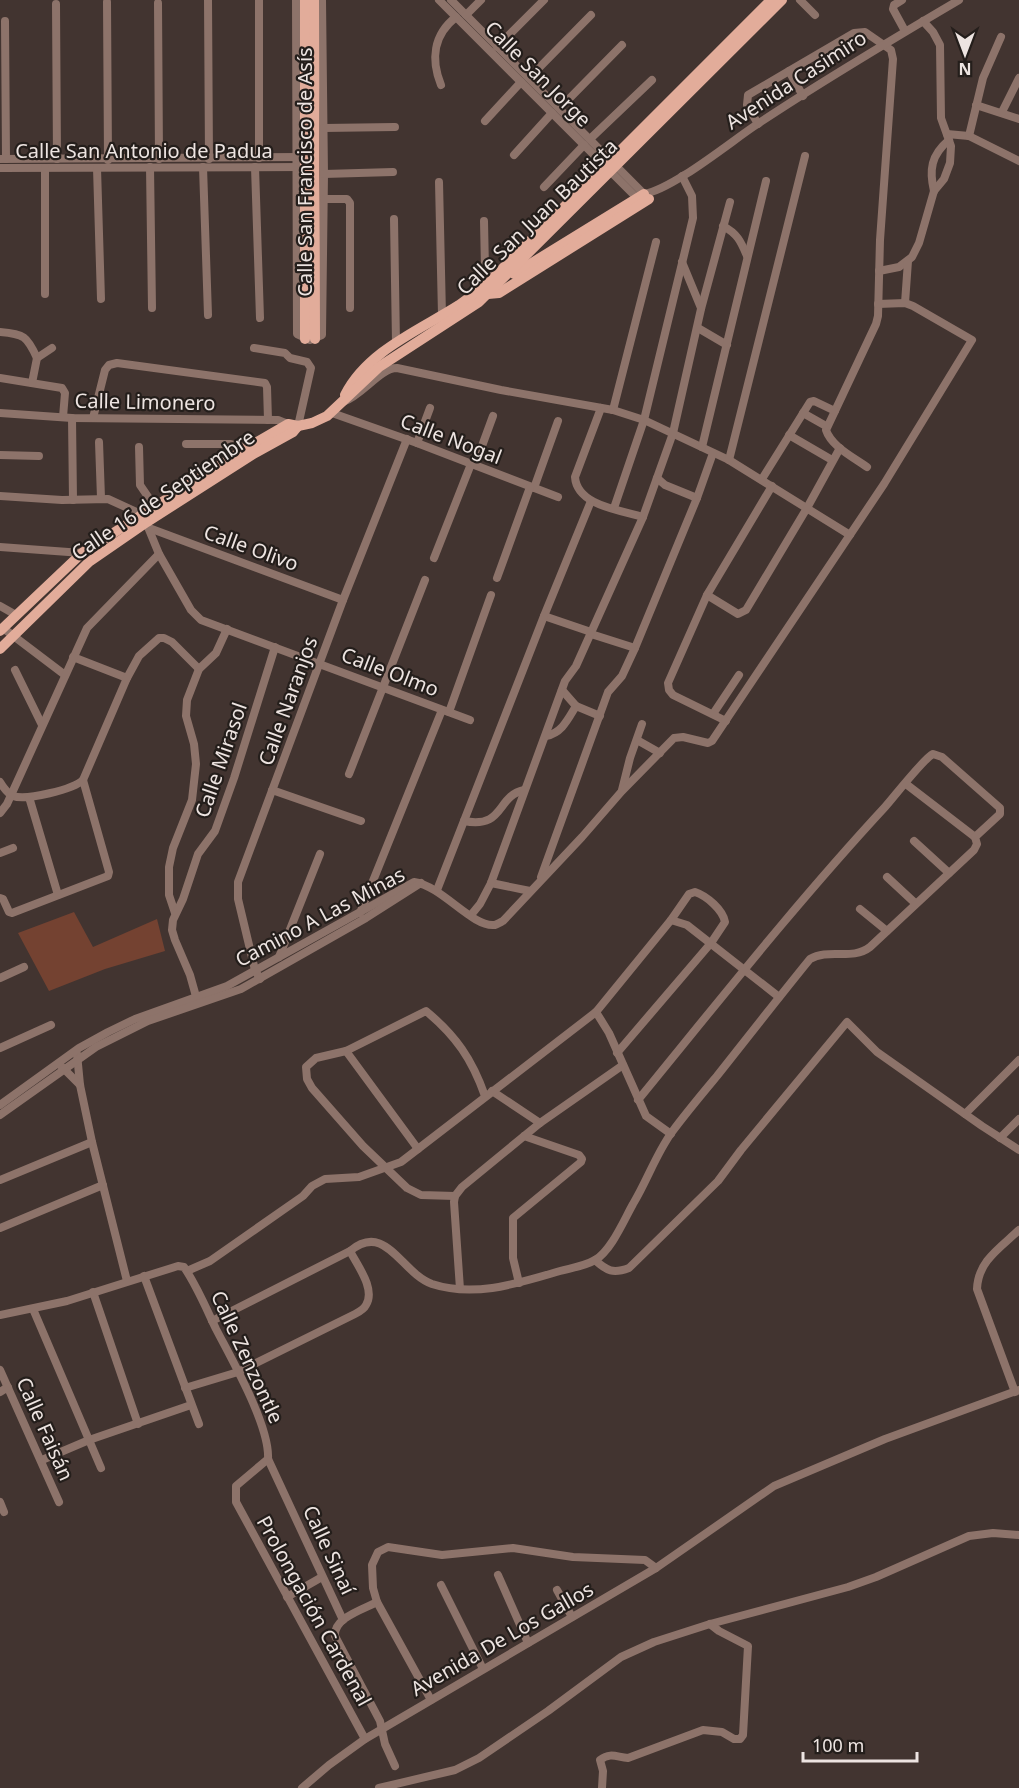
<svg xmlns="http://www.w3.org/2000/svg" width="1019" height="1788" viewBox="0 0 1019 1788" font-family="'Noto Sans',sans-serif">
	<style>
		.green { fill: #744231 }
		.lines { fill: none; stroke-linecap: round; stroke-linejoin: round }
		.minor { stroke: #8d736a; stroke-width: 8 }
		.major { stroke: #e2ac9a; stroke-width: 10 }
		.labels { text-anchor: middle; stroke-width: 4.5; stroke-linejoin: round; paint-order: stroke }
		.street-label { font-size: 20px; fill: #ede4e1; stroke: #241e1b }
	</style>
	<rect width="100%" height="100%" fill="#423430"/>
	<path class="green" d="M74 912 93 947 157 919 165 951 105 969 49 991 18 933Z"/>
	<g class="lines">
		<g class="minor">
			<path d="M208 0 209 159"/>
			<path d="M296 0 297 334 310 340 322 335 324 174 322 0"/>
			<path d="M439 0 640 201"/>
			<path d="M451 0 646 196"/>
			<path d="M800 0 815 15"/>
			<path d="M902 0 894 5 893 9 905 31"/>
			<path d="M259 1V158"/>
			<path d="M107 2 108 160"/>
			<path d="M158 3 159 159"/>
			<path d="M56 4 57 159"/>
			<path d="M466 15 481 0"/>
			<path d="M5 21 6 159"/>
			<path d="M497 47 544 0"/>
			<path d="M529 78 591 15"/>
			<path d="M441 85C431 60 433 35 456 17"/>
			<path d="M803 96 789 71 854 33 865 32 891 50 893 59 880 240 878 316 876 324 826 430C831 446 853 457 867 467"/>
			<path d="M976 105 1019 119"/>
			<path d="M560 108 622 45"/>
			<path d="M1002 112 1019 78"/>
			<path d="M485 121 521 82"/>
			<path d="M758 124 747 105 748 95 789 71"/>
			<path d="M324 128 395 127"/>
			<path d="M947 134 969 136 1019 161"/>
			<path d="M969 136 983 78 1001 37"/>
			<path d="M590 139 652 80"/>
			<path d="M514 155 552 113"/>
			<path d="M0 159 303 157"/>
			<path d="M150 167 152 308"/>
			<path d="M203 167 208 315"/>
			<path d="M255 167 260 318"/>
			<path d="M0 168 303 167"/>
			<path d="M45 168V294"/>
			<path d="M97 168 101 299"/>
			<path d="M324 174 393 172"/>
			<path d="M439 182 442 315"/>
			<path d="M544 187 584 145"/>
			<path d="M934 191C929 170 931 155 949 140"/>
			<path d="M644 194C673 189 729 143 756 125 822 81 891 40 959 0"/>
			<path d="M324 199H347L350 203V308"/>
			<path d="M394 219 396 343"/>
			<path d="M484 221 485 269 491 275 500 276"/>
			<path d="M723 226C738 234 741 242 747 256"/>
			<path d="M682 262 701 308"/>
			<path d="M879 271 899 267 912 257 919 243 934 191 944 179 950 163 951 146 941 118 940 45 933 32 923 21"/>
			<path d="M905 303 908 261"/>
			<path d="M698 328 727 345"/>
			<path d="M0 332C24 334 27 336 37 358"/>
			<path d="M254 348 285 353 290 358 307 362 311 368 298 426"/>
			<path d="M0 378 62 388 65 393 63 417"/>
			<path d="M32 383 37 358 52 348"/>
			<path d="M343 402C363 395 380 368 397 368L501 390 613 410 644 420 729 460 850 535"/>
			<path d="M601 408 575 477C577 506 621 510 643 517"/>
			<path d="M613 410 656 242"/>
			<path d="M0 413 72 418 278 420 288 424"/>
			<path d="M332 413 417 443 558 497"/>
			<path d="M803 413 826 426"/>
			<path d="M72 418 73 500"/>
			<path d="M93 418 105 370 109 365 117 363 265 383 267 387 268 420"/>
			<path d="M789 435 832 460"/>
			<path d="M99 442 101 498"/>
			<path d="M417 443 430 408"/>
			<path d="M186 444H230L247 448"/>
			<path d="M139 447 140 485 155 507"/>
			<path d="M702 447 766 181"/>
			<path d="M0 455 39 456"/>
			<path d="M729 460 805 156"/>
			<path d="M475 465 493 416"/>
			<path d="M657 478 665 485 697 498"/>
			<path d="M762 479 810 402 814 401 835 411"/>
			<path d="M534 488 558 421"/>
			<path d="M0 496 62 500 108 499 143 515 159 554 191 610 201 620 470 720"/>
			<path d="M614 508 644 420 693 218 692 196 682 176"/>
			<path d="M149 528 343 600"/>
			<path d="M0 547 82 553"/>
			<path d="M434 558 471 464"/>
			<path d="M497 578 530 487"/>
			<path d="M707 595 738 614 746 610 807 508 840 448"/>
			<path d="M0 606 16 615"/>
			<path d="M544 616 591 632"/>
			<path d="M3 628 65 675"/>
			<path d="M591 634 635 648"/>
			<path d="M73 657 127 678"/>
			<path d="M15 670 42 725"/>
			<path d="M562 690 576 706"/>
			<path d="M449 712 491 595"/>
			<path d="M713 714 739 675"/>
			<path d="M726 721 673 695 669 690 668 683 707 595 772 486"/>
			<path d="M546 736C562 733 568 719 576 706L600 716"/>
			<path d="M637 740 660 753"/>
			<path d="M349 774 425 580"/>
			<path d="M0 782C3 787 7 793 13 796 26 801 74 789 83 780"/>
			<path d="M906 784 975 837"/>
			<path d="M272 790 361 821"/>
			<path d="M622 790 630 758 642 724"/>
			<path d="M29 797 58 895"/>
			<path d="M0 813 7 804 87 628 159 554"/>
			<path d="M464 821C505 829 496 796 524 790"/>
			<path d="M914 841 949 873"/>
			<path d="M0 853 13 848"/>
			<path d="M541 877 608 692 622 676 635 648 697 498 713 453"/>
			<path d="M887 877 915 903"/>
			<path d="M491 883 530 891"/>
			<path d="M437 890 544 616 591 501"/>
			<path d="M0 898 3 899 9 912 12 913 108 876 109 872 83 780 127 678 139 656 159 638H164L172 642 199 669"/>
			<path d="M860 909 887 931"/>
			<path d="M175 913 169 895V867L173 848 192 800 196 764 194 744 186 716 187 700 199 669 216 653 227 629"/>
			<path d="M360 913 442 710"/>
			<path d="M471 915 480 904 491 883 565 681 576 666 643 517 673 433 701 309 730 202"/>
			<path d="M279 957 320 854"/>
			<path d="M0 978 24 967"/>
			<path d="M260 979 255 970 238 899V882L343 600 407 439"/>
			<path d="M197 1000 190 975 175 940 172 930 173 920 183 899 198 854 215 831 234 778 275 647"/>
			<path d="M596 1012 609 1033 646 1116 671 1134"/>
			<path d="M0 1048 51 1025"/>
			<path d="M346 1051 418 1149"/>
			<path d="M617 1053 711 943 725 922C723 910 707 896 695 892L689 894 671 920"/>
			<path d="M77 1054 80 1085 92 1142 127 1281"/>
			<path d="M61 1066 80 1085"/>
			<path d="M492 1091 540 1123"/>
			<path d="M0 1105 79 1048 108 1032 135 1019 227 986 414 882C442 886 472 927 494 925 496 925 501 922 503 921L582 837 622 791 674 738 683 737 708 743 712 741 884 484 972 340 913 306 905 303 878 304"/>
			<path d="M965 1114 1019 1060"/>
			<path d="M0 1115 96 1047 148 1021 241 989 366 918 421 883"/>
			<path d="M1000 1138 1019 1119"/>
			<path d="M0 1180 92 1142"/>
			<path d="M455 1196 421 1195 407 1188 363 1146 312 1088 307 1079 306 1067 316 1058 346 1051 426 1011C456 1036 472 1059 485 1096"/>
			<path d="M0 1228 103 1185"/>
			<path d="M595 1260C607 1271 613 1274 629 1268L718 1181 741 1150 847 1022 877 1052 982 1126 1019 1150"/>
			<path d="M187 1271 210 1261 303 1196 312 1186 325 1179 359 1177 401 1162 596 1012 671 920 687 925 779 997"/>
			<path d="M144 1276 199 1424"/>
			<path d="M519 1283 513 1258V1218L581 1162 582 1159 579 1155 524 1136"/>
			<path d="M460 1289 454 1202 455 1196 462 1187 540 1123 623 1065"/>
			<path d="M93 1292 138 1424"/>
			<path d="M33 1309 101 1468"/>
			<path d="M0 1315 67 1301 178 1266 184 1267C197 1286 206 1308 216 1329 232 1360 270 1426 268 1459L343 1620"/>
			<path d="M212 1321 350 1251C386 1221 401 1273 432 1284 475 1298 519 1283 560 1271 571 1268 585 1266 595 1260 611 1251 624 1220 633 1204 647 1181 656 1154 672 1132 686 1113 702 1094 717 1076 748 1037 779 997 810 959 829 948 852 961 870 947L974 850 977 844 975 837 1000 814V808L942 757 933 754C924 758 894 797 885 807 798 901 719 1001 638 1100"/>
			<path d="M0 1370 59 1502"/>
			<path d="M185 1388 238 1372 355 1314C359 1312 364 1309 366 1305 376 1289 357 1265 350 1251"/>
			<path d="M0 1392 8 1387"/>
			<path d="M1015 1392 977 1289C978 1261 1000 1248 1019 1230"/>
			<path d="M268 1459 236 1486V1502L365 1739"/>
			<path d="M42 1460 89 1440 191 1405"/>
			<path d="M0 1502 4 1512"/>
			<path d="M498 1575 528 1643"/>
			<path d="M441 1585 483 1669"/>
			<path d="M557 1590 572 1617"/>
			<path d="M287 1597 322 1577"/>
			<path d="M377 1602C364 1609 333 1618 335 1636L380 1721 385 1744 395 1766"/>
			<path d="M431 1700 377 1602 373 1588 372 1565 378 1552 388 1547 442 1555 513 1548 573 1557 645 1560 656 1568"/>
			<path d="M302 1788 329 1765 365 1739 656 1568 774 1486 885 1439 1019 1390"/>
			<path d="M379 1788 455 1770 479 1758 548 1711 621 1657 654 1642 710 1624 848 1587 876 1577 969 1536 993 1533 1019 1535"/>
			<path d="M602 1788 603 1771 600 1760C611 1752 616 1757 628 1758L703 1730 722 1732 734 1739H740L743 1735 748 1646 719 1631 710 1624"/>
		</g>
		<g class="major">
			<path d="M305 0V339"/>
			<path d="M314 0 315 339"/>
			<path d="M514 274 644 194"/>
			<path d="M488 294 499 293 649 199"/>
			<path d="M345 395C367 351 420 330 459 305 472 296 484 286 495 276L771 0"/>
			<path d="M0 631 82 553 247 448 288 424 298 426 312 423 327 416 379 367 479 302 782 0"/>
			<path d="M0 649 89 562 147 522 255 453 293 432 298 426"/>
		</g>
	</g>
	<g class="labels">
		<g class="street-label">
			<text transform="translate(538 74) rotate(45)" y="7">Calle San Jorge</text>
			<text transform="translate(796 80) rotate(-33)" y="7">Avenida Casimiro</text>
			<text x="144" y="158">Calle San Antonio de Padua</text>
			<text transform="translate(305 172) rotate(-90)" y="7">Calle San Francisco de Asís</text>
			<text transform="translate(537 217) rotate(-44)" y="7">Calle San Juan Bautista</text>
			<text transform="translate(145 402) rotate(1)" y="7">Calle Limonero</text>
			<text transform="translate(451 439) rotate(21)" y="7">Calle Nogal</text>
			<text transform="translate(163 495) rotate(-34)" y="7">Calle 16 de Septiembre</text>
			<text transform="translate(251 548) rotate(20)" y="7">Calle Olivo</text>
			<text transform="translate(390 672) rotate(21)" y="7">Calle Olmo</text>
			<text transform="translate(288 701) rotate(-70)" y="7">Calle Naranjos</text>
			<text transform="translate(221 760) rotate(-71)" y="7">Calle Mirasol</text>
			<text transform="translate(320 917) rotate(-28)" y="7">Camino A Las Minas</text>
			<text transform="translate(247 1357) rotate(65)" y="7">Calle Zenzontle</text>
			<text transform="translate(45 1429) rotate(66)" y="7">Calle Faisán</text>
			<text transform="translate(329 1550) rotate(65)" y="7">Calle Sinaí</text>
			<text transform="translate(314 1611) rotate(61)" y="7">Prolongación Cardenal</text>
			<text transform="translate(502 1639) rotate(-30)" y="7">Avenida De Los Gallos</text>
		</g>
	</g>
	<g transform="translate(965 54) rotate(180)" stroke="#241e1b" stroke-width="4.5" paint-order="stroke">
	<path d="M0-4.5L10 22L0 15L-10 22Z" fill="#ede4e1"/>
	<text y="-9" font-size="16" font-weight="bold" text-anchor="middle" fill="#ede4e1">N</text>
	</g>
	<path d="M803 1752v9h114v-9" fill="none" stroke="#ede4e1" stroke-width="3"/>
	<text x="812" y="1752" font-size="18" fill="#ede4e1" stroke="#241e1b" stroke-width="4.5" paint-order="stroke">100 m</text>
</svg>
